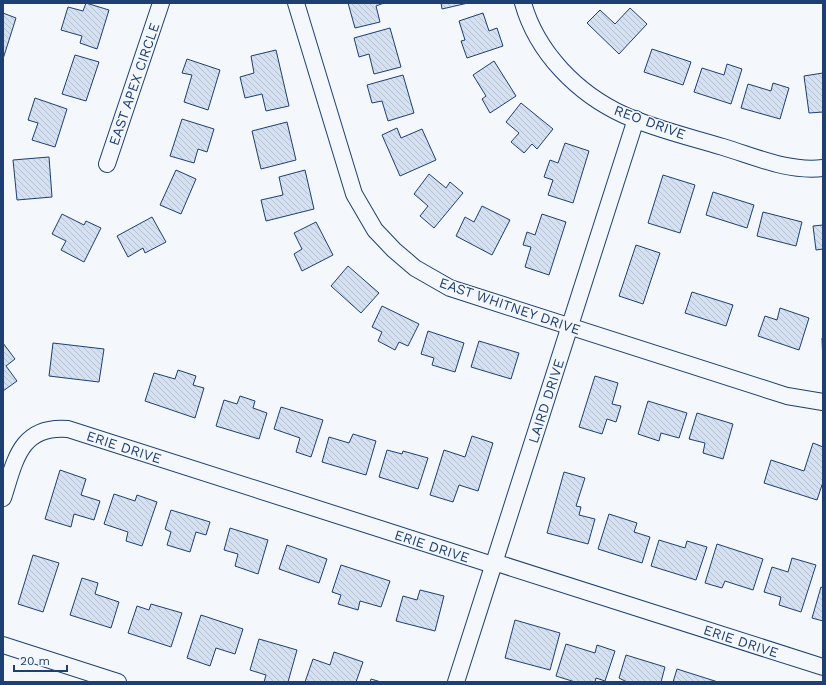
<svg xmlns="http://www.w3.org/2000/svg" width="826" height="685" viewBox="0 0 826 685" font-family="'Work Sans',sans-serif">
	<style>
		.building { fill: url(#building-back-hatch); stroke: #1d3f73 }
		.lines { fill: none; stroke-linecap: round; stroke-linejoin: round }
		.minor-casing { stroke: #1d3f73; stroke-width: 18 }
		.minor { stroke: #f4f7fb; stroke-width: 16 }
		.labels { text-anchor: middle; stroke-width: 3; stroke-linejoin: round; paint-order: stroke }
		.street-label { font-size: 14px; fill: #1d3f73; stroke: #f4f7fb }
	</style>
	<defs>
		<pattern id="building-back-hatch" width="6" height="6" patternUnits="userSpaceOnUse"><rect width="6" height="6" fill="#d5e0f0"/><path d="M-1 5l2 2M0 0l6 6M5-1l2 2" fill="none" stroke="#b6c1d1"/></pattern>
	</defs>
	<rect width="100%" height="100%" fill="#f4f7fb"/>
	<g class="building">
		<path d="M86 3 109 10 97 49 80 43 82 36 61 30 68 7 83 11Z"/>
		<path d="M348 3H384L376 6 380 22 355 28Z"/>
		<path d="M441 3H468L442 9Z"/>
		<path d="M630 8 647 24 619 54 587 23 600 10 615 24Z"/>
		<path d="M3 13 16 18 3 59Z"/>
		<path d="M483 13 489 31 497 28 503 46 467 58 461 41 465 40 459 21Z"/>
		<path d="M390 28 401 67 374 74 369 54 359 57 354 38Z"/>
		<path d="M652 49 691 62 683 85 644 72Z"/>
		<path d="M276 50 289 106 266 111 262 94 245 98 240 77 254 73 251 56Z"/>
		<path d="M75 55 99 62 86 101 62 94Z"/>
		<path d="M187 59 220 70 208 110 184 102 192 75 182 73Z"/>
		<path d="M494 61 516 96 490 113 482 99 486 96 473 75Z"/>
		<path d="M727 64 742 69 731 104 694 92 702 68 724 75Z"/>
		<path d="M823 73V112L809 113 804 76Z"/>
		<path d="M403 75 414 113 388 121 382 101 372 103 367 85Z"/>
		<path d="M773 83 789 88 780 119 741 108 748 84 771 91Z"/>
		<path d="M35 98 67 109 55 147 32 140 38 123 28 120Z"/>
		<path d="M521 103 553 129 537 149 532 144 524 153 511 142 519 133 506 122Z"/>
		<path d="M182 119 214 129 207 152 198 149 194 163 170 156Z"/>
		<path d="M287 122 296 160 261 169 252 131Z"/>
		<path d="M397 128 401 138 422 129 436 160 400 176 382 135Z"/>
		<path d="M565 143 589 151 573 203 548 195 553 180 544 177 550 160 558 163Z"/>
		<path d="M49 157 52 197 17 200 13 160Z"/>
		<path d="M176 170 196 179 181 214 160 205Z"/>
		<path d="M305 170 314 209 266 221 261 200 283 195 279 177Z"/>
		<path d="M429 174 446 188 450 182 463 193 434 228 420 216 428 206 414 194Z"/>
		<path d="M663 175 695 185 680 233 648 223Z"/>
		<path d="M713 192 754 205 747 228 706 215Z"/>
		<path d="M482 206 510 220 492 255 456 236 465 217 474 222Z"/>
		<path d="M763 212 802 222 796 246 757 236Z"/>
		<path d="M62 214 84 225 86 221 101 228 84 262 61 250 66 241 52 234Z"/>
		<path d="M542 214 566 222 549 275 525 267 531 247 523 245 527 232 535 235Z"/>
		<path d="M152 217 166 242 145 253 143 248 128 257 117 236Z"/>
		<path d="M316 222 333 255 302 271 294 254 302 249 294 233Z"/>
		<path d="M823 225V249L816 250 813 226Z"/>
		<path d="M636 245 660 253 643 304 619 296Z"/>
		<path d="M348 266 379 293 361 313 331 286Z"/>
		<path d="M692 292 733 305 726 326 685 313Z"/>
		<path d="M382 306 419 324 408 346 399 342 395 350 378 341 382 332 372 327Z"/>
		<path d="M780 308 809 318 799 350 758 336 765 316 777 320Z"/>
		<path d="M428 331 464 343 455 372 432 365 434 358 421 354Z"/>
		<path d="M822 338H823V365Z"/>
		<path d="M479 341 519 353 511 379 471 367Z"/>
		<path d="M3 343 15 359 6 366 17 381 3 391Z"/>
		<path d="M53 343 104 349 99 382 49 376Z"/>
		<path d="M178 370 196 376 193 385 204 388 195 418 145 401 154 373 175 379Z"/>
		<path d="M595 376 618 383 612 404 621 406 616 422 607 419 602 434 579 427Z"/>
		<path d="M240 396 255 401 253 408 267 413 259 439 216 426 224 400 237 404Z"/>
		<path d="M648 401 687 413 679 438 661 433 659 441 638 434Z"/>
		<path d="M281 407 323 420 311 457 296 452 300 438 274 429Z"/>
		<path d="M697 413 733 424 723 459 703 453 705 443 689 439Z"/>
		<path d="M353 434 376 441 366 475 322 462 329 437 349 443Z"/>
		<path d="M472 436 493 443 478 491 459 485 453 502 430 495 444 450 465 457Z"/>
		<path d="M813 443 823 447V482L817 500 764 483 771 460 804 471Z"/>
		<path d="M387 450 402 454 403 451 428 458 418 489 379 477Z"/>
		<path d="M60 470 86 479 81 495 100 501 94 520 74 514 71 527 45 519Z"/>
		<path d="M564 472 585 478 576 506 581 507 579 515 595 519 588 544 547 533Z"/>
		<path d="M114 494 135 501 137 495 157 502 142 546 126 541 128 532 104 524Z"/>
		<path d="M171 510 210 522 206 535 196 532 190 552 167 545 171 532 165 529Z"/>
		<path d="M609 514 637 523 634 532 650 537 642 563 598 549Z"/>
		<path d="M230 528 268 540 258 574 235 566 238 554 224 550Z"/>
		<path d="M659 540 685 548 687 541 707 547 696 580 651 566Z"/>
		<path d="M717 544 763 559 753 590 725 581 722 588 705 583Z"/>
		<path d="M287 545 327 559 319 583 279 569Z"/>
		<path d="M33 555 59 563 43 612 18 604Z"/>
		<path d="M792 558 816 565 801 612 779 605 781 597 764 592 772 567 788 572Z"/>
		<path d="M341 565 390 581 381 607 360 601 358 610 338 604 341 595 332 592Z"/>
		<path d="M82 578 98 583 95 594 119 602 111 628 70 615Z"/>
		<path d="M821 587 823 588V621L812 618Z"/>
		<path d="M420 590 444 596 435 631 396 621 403 596 417 600Z"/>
		<path d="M151 604 182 613 171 647 128 633 137 606 149 610Z"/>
		<path d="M201 615 243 629 235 654 216 648 210 666 187 658Z"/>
		<path d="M515 620 560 633 550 670 505 658Z"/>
		<path d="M259 639 297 650 288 682H264L266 675 250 670Z"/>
		<path d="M566 644 595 653 597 645 615 651 605 681 596 678 595 682H575L556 676Z"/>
		<path d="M334 652 363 662 356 682H305L313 659 330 665Z"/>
		<path d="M626 655 665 667 661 682H627L619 678Z"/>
		<path d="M677 669 718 682H673Z"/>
		<path d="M371 679 381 682H370Z"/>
	</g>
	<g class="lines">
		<g class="minor-casing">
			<g id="minor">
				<path d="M296 3 354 194 375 230 394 250 415 268 450 288 787 396 823 402"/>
				<path d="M523 3C537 53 578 94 624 115 655 129 690 137 723 147 756 157 788 172 823 168"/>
				<path d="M107 164 161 3"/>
				<path d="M3 498C15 461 20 425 68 429L493 565 500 564 823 667"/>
				<path d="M3 645 118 682"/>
				<path d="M456 682 636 119"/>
			</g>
		</g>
		<use href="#minor" class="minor"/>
	</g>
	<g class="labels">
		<g class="street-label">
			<text transform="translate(134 84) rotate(-71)" y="5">EAST APEX CIRCLE</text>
			<text transform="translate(650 122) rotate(20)" y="5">REO DRIVE</text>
			<text transform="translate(510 306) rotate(19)" y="5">EAST WHITNEY DRIVE</text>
			<text transform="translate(546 401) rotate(-72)" y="5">LAIRD DRIVE</text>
			<text transform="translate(124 447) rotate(18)" y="5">ERIE DRIVE</text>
			<text transform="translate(432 546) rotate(18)" y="5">ERIE DRIVE</text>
			<text transform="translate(741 641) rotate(18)" y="5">ERIE DRIVE</text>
		</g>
	</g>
	<rect width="826" height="685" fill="none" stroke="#1d3f73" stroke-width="8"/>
	<path d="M14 665v6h53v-6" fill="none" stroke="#1d3f73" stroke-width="2"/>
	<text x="20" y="665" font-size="12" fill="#1d3f73" stroke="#f4f7fb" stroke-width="3" paint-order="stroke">20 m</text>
</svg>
